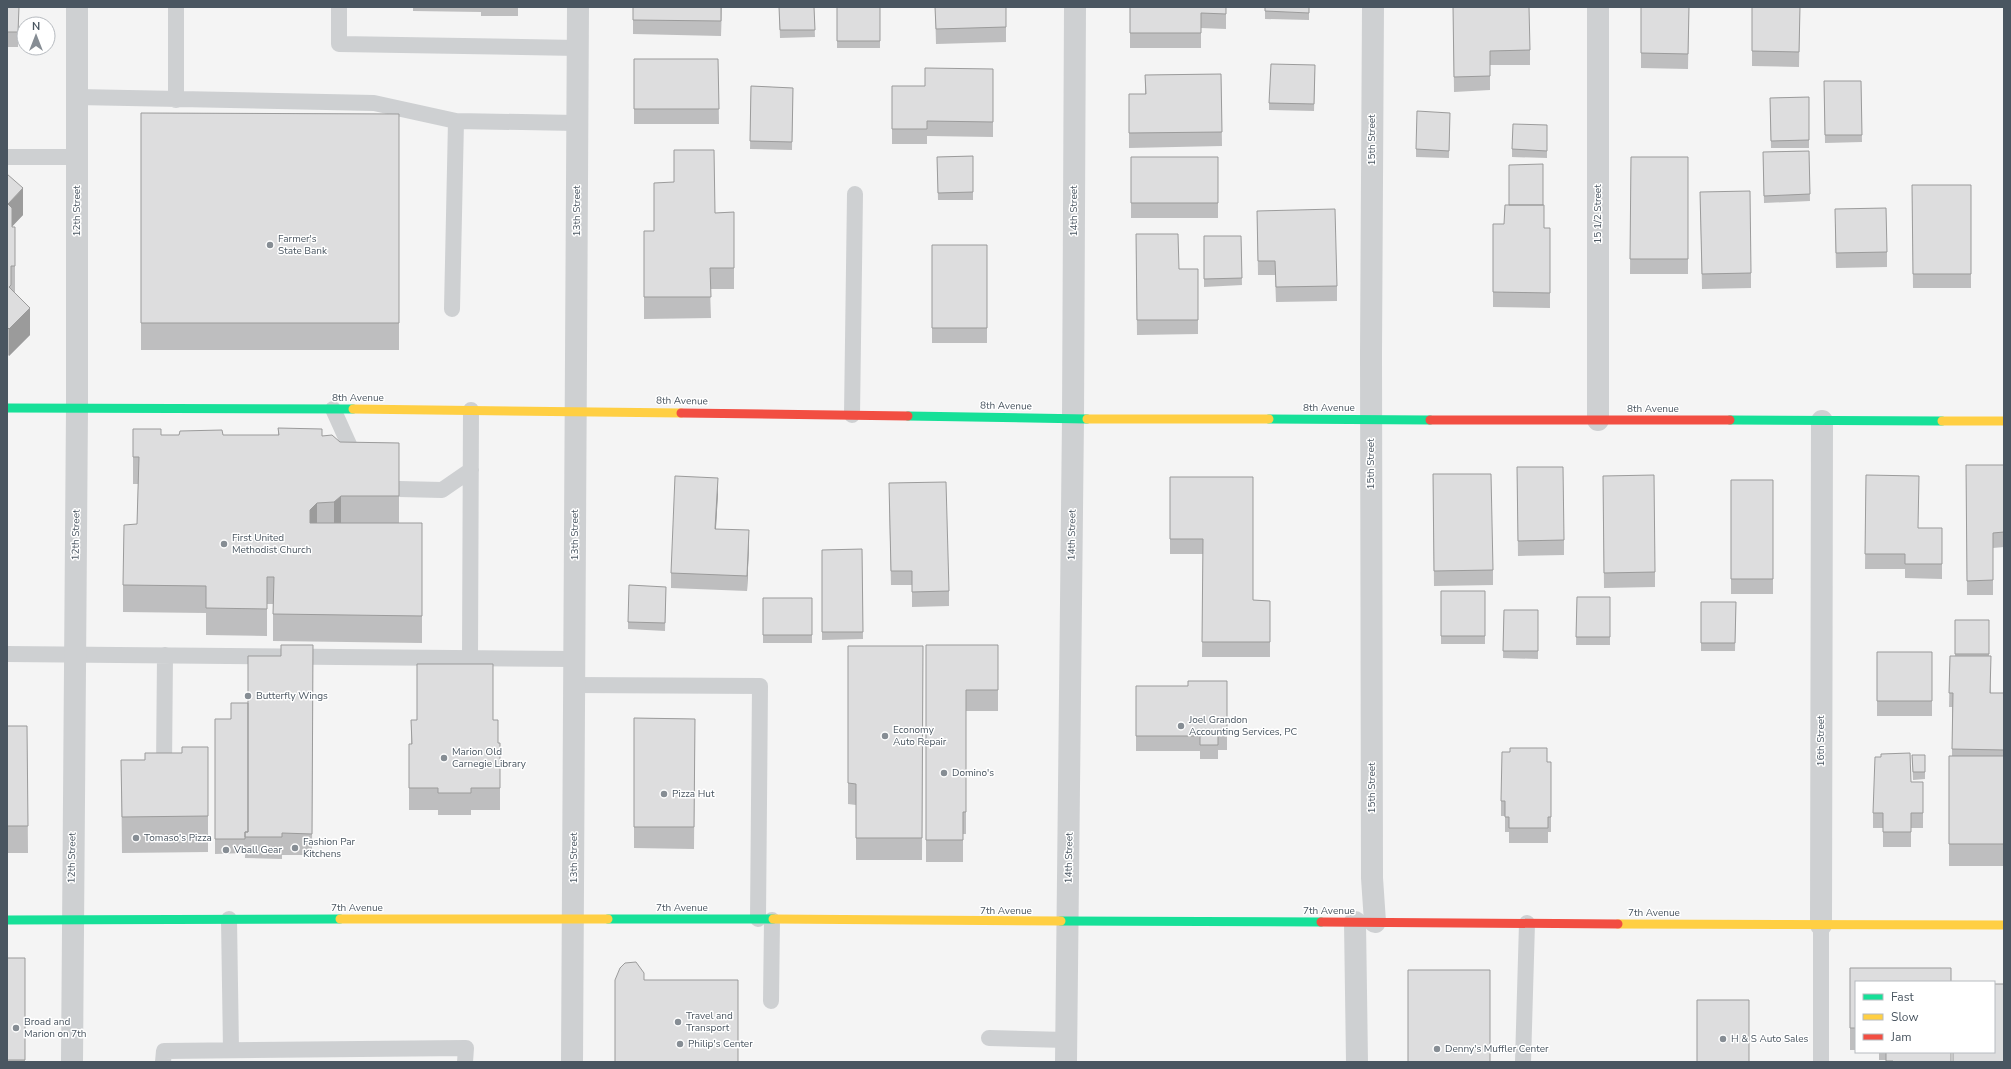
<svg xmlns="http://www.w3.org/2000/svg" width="2011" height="1069" viewBox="0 0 2011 1069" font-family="'Nunito Sans',sans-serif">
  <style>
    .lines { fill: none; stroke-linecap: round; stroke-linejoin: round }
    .lane { stroke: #ced0d2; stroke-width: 16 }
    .street { stroke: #ced0d2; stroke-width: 22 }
    .fast { stroke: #16e098; stroke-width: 9 }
    .slow { stroke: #ffcf43; stroke-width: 9 }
    .jam { stroke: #f24e42; stroke-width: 9 }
    .wall { fill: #bebebf }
    .shaded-wall { fill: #9b9b9b }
    .building { fill: #ddddde; stroke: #9b9b9b }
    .poi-dot { fill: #868d94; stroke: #fff; stroke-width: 1.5 }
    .labels { text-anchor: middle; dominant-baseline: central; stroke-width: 3; stroke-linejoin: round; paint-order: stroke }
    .street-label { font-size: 10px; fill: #4a5661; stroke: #fff }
    .poi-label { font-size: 10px; fill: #4a5661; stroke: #fff; text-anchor: start }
  </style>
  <rect width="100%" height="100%" fill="#f4f4f4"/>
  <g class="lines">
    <path class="lane" d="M176,7V100
      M339,7V44L578,48
      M77,97L374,103L456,121L577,123
      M7,157H77
      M452,309L456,121
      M333,409L351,449L359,459
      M852,415L855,194
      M399,489L442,490L471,470
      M7,654L575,659
      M470,658L471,410
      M575,685L760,686L758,919
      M164,768L165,655
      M229,919L231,1050
      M1821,925V1062
      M771,1001L772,920
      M989,1038L1067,1040
      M163,1062L164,1051L466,1048L465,1062
      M1523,1062L1527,923"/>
    <path class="street" d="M1373,7L1371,354L1372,878L1375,922
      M1598,420V7
      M1355,922L1357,1062
      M1821,925L1822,421
      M72,1062L77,408V7
      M572,1062L578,7
      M1066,1062L1073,419L1075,7"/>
    <path class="fast" d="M7,408L353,409
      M908,416L1087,419
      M1269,419L1430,420
      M1730,420L1942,421
      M608,919H773
      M7,920L340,919
      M1061,921L1321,922"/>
    <path class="slow" d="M353,409L681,413
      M1087,419H1269
      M1942,421H2004
      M340,919H608
      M773,919L1061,921
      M1618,924L2004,925"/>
    <path class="jam" d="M681,413L908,416
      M1430,420H1730
      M1321,922L1618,924"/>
  </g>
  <path class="wall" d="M7,7H19L18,47H7Z
    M413,7H518V16H481V12L413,11Z
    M633,7H722L721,36L633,34Z
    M779,7H814L815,37L780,38Z
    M837,7H880V48H837Z
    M935,7H1006V42L936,44Z
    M1130,7H1226V29L1201,28V48H1130Z
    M1265,7H1309V20L1265,19Z
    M1453,7L1530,50V65H1490V90L1454,92Z
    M1641,7H1689L1688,69L1641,68Z
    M1752,7H1800L1799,67L1752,66Z
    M634,59H718L719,124H634Z
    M993,69V137L927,136V144H892V86H925Z
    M1315,72L1314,111L1269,110V103Z
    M1221,74L1222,146L1129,148V94H1145V75Z
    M1824,81H1861L1862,142L1825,143Z
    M751,86L793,88L792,150L750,149Z
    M1809,97V148H1771L1770,98Z
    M141,113L399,114V350H141Z
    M1450,113L1449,158L1416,157V149Z
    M1547,125V158L1512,157V149Z
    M1809,151L1810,201L1764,203L1763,152Z
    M973,156V200H938L937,157Z
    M1131,157H1218V218H1131Z
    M1631,157H1688V274H1630Z
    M7,174L23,215L12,226V227H15V293L30,335L9,356L7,354Z
    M1912,185H1971V288H1913Z
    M1700,192L1751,273V288L1702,289Z
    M1543,205L1544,228H1550V308L1493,307V224H1504Z
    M1257,211L1337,286V301L1276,302L1275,275H1258Z
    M734,212V289H710L711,318L644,319V231H654L715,213Z
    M1835,224L1887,252V267L1836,268Z
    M1136,234L1179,269H1198V334L1137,335Z
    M1204,236H1241L1242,285L1204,287Z
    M932,245H987V343H932Z
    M278,428L322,436L340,442L399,443V523H422V643L273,641V604H267V636L206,635V613L123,612V585L137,524L138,484H133V429L161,435H278Z
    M1966,465H2004V547L1993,548V595H1967Z
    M1517,467L1564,540V555L1518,556Z
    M1433,474L1493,570V585L1434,586Z
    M1866,475L1918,528H1942V579L1905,578V569H1865Z
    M1603,476L1655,572V587L1604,588Z
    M1170,477L1253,600L1270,601V657H1202L1203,554H1170Z
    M1731,480H1773V594H1731Z
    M718,493L716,529L749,545L747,591L671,588V573Z
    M889,498L949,591V606L912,607V585H891Z
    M862,549L863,639L822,640V550Z
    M666,587L665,631L628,629V622Z
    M1441,591H1485V644H1441Z
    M1577,597H1610V645H1576Z
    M763,598H812V643H763Z
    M1701,602H1736L1735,651H1701Z
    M1504,610H1538V659L1503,658Z
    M1955,620H1989V656L1991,693H2004V866H1949V756H1952V707H1949L1950,656H1955Z
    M313,645L312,855H282V859L245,858V853L215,854V719H231L248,703L281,656Z
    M926,645H998V711H966V834H963V862H926Z
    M848,646H923L922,860H856V805L848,804Z
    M1877,652H1932V716H1877Z
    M1227,681V750H1218V759H1200V751H1136V686H1188Z
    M634,718L695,719L694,849L634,848Z
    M411,720L498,743H500V810H471V815H438V810H409V744H411Z
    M7,726H27L28,853H7Z
    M208,747V852L122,853L121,760H145L182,753Z
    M1912,755H1925V779L1913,780Z
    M1547,762H1551V832H1548V843H1509V832H1505V816H1501V801Z
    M1911,782H1923V828H1911V847H1883V828H1873V813Z
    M7,958H25V1062H7Z
    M1850,968L1856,982V1050H1850Z
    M1879,1052H1951V1062H1886V1060H1879Z"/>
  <path class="shaded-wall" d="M23,188V215L8,231V204Z
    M30,308V335L9,356V329Z
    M718,478V493L715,543V529Z
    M341,496V523L334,529V502Z
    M317,503V531L310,537V510Z
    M749,530V545L747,591V576Z"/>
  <path class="building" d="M7,7H19L18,32H7Z
    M633,7H721V21L633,20Z
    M779,7H814L815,30H780Z
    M837,7H880V41H837Z
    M935,7H1006V27L936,29Z
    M1130,7H1226V14L1201,13V33H1130Z
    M1265,7H1309V13L1265,11Z
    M1453,7H1529L1530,50L1490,51V76L1454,77Z
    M1641,7H1689L1688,54L1641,53Z
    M1752,7H1800L1799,52L1752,51Z
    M634,59H718L719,109H634Z
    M1271,64L1315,65L1314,104L1269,103Z
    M925,68L993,69V122L927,121V129H892V86H925Z
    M1221,74L1222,132L1129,133V94H1146L1145,75Z
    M1824,81H1861L1862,135H1825Z
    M751,86L793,88L792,142L750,141Z
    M1809,97V140L1771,141L1770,98Z
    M1417,111L1450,113L1449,151L1416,149Z
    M141,113L399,114V323H141Z
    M1513,124L1547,125V151L1512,149Z
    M674,150H714L715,213L734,212V268H710L711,297H644V231H654V183L674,182Z
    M1809,151L1810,194L1764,196L1763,152Z
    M973,156V192L938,193L937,157Z
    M1131,157H1218V203H1131Z
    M1631,157H1688V259H1630Z
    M1543,164V205H1509V165Z
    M7,174L23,188L8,204L12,208V227H15V266H11V285L9,287L30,308L9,329L7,327Z
    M1912,185H1971V274H1913Z
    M1750,191L1751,273L1702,274L1700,192Z
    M1505,205H1544V228H1550V293L1493,292V224H1504Z
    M1886,208L1887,252L1836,253L1835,209Z
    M1335,209L1337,286L1276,287L1275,261H1258L1257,211Z
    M1136,234H1178L1179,269H1198V320H1137Z
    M1204,236H1241L1242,278L1204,279Z
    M932,245H987V328H932Z
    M278,428L322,429V436L332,435L340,442L399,443V496H341L334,502L317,503L310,510V523H422V616L273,614L274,577H267V609L206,608V586L123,585L124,525L137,524L139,457H133V429H161V435H179L180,431L222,430L223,435H279Z
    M1966,465H2004V532L1993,533V580L1967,581Z
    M1517,467H1563L1564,540L1518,541Z
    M1433,474H1491L1493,570L1434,571Z
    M1654,475L1655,572L1604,573L1603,476Z
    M1866,475L1919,476L1918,528H1942V564H1905V554H1865Z
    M675,476L718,478L715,529L749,530L747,576L671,573Z
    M1170,477H1253V600L1270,601V642H1202L1203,539H1170Z
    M1731,480H1773V579H1731Z
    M946,482L949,591L912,592V571H891L889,483Z
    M862,549L863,632H822V550Z
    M629,585L666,587L665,623L628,622Z
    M1441,591H1485V636H1441Z
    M1577,597H1610V637H1576Z
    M763,598H812V635H763Z
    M1701,602H1736L1735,643H1701Z
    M1504,610H1538V651H1503Z
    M1955,620H1989V654H1955Z
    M281,645H313L312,834L282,833V837H245V832H248V656H281Z
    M926,645H998V690H966V812H963V840H926Z
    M848,646H923L922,838H856V784L848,783Z
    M1877,652H1932V701H1877Z
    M1950,656H1991L1990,693H2004V750L1952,749L1953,693H1949Z
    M417,664H493V720H498V743H500V788H471V793H438V788H409V744H412L411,720H417Z
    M1188,681H1227V735H1218V745H1200V736H1136V686H1188Z
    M231,703H248V832H245V839H215V719H231Z
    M634,718L695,719L694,827H634Z
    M7,726H27L28,826H7Z
    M182,747H208V816L122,817L121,760H145V753H182Z
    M1510,748H1547V762H1551V817H1548V828H1509V817H1505V801H1501L1502,752H1510Z
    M1910,753L1911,782H1923V813H1911V832H1883V813H1873L1875,757H1881V754Z
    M1912,755H1925V772H1913Z
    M1949,756H2004V844H1949Z
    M7,958H25V1060H7Z
    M636,962L644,973V980H738V1062H615V980L620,968L625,963Z
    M1850,968H1951V982H1856V1028H1850Z
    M1408,970H1490V1062H1408Z
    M1994,984H2004V1062H1953V1052H1994Z
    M1697,1000H1749V1062H1697Z
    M1886,1052H1951V1062H1893V1061H1886Z"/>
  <g class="poi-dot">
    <circle cx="270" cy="245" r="4"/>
    <circle cx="224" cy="544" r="4"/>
    <circle cx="248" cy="696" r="4"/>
    <circle cx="1181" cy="726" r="4"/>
    <circle cx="885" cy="736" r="4"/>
    <circle cx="444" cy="758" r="4"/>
    <circle cx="944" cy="773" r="4"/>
    <circle cx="664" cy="794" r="4"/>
    <circle cx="136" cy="838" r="4"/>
    <circle cx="295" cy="848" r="4"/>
    <circle cx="226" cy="850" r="4"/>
    <circle cx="678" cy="1022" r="4"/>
    <circle cx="16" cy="1028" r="4"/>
    <circle cx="1723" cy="1039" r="4"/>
    <circle cx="680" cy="1044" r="4"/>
    <circle cx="1437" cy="1049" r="4"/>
  </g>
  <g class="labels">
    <g class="street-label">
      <text transform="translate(1372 140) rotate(-90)">15th Street</text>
      <text transform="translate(77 211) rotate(-90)">12th Street</text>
      <text transform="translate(577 211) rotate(-90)">13th Street</text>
      <text transform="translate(1074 211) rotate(-90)">14th Street</text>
      <text transform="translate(1598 214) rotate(-90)">15 1/2 Street</text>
      <text x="358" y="398">8th Avenue</text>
      <text transform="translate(682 401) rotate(1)">8th Avenue</text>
      <text transform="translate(1006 406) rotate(1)">8th Avenue</text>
      <text x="1329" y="408">8th Avenue</text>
      <text x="1653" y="409">8th Avenue</text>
      <text transform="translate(1371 464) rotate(-90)">15th Street</text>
      <text transform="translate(76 535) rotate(-89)">12th Street</text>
      <text transform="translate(575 535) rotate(-90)">13th Street</text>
      <text transform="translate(1072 535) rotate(-89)">14th Street</text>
      <text transform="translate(1821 741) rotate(-90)">16th Street</text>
      <text transform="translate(1372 788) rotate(-90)">15th Street</text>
      <text transform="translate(72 858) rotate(-89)">12th Street</text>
      <text transform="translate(574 858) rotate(-90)">13th Street</text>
      <text transform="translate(1069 858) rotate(-89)">14th Street</text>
      <text x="357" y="908">7th Avenue</text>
      <text x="682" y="908">7th Avenue</text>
      <text x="1006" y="911">7th Avenue</text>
      <text x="1329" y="911">7th Avenue</text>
      <text x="1654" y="913">7th Avenue</text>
    </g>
    <g class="poi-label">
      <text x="278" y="239">Farmer's<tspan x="278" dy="12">State Bank</tspan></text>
      <text x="232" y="538">First United<tspan x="232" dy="12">Methodist Church</tspan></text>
      <text x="256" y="696">Butterfly Wings</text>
      <text x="1189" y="720">Joel Grandon<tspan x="1189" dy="12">Accounting Services, PC</tspan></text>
      <text x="893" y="730">Economy<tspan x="893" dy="12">Auto Repair</tspan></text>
      <text x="452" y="752">Marion Old<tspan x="452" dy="12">Carnegie Library</tspan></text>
      <text x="952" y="773">Domino's</text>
      <text x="672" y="794">Pizza Hut</text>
      <text x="144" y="838">Tomaso's Pizza</text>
      <text x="303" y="842">Fashion Par<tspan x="303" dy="12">Kitchens</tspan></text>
      <text x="234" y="850">Vball Gear</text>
      <text x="686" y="1016">Travel and<tspan x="686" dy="12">Transport</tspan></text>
      <text x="24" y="1022">Broad and<tspan x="24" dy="12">Marion on 7th</tspan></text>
      <text x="1731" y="1039">H &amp; S Auto Sales</text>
      <text x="688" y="1044">Philip's Center</text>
      <text x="1445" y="1049">Denny's Muffler Center</text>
    </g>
  </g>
  <rect width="2011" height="1069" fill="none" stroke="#4a5661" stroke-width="16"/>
  <rect x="1855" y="981" width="140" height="72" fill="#ffffff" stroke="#b7bbc0"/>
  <rect x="1863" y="994" width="20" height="6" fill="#16e098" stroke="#b7bbc0"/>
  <text x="1891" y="1001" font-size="12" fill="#4a5661">Fast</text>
  <rect x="1863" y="1014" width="20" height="6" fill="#ffcf43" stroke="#b7bbc0"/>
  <text x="1891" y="1021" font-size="12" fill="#4a5661">Slow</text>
  <rect x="1863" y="1034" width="20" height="6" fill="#f24e42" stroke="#b7bbc0"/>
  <text x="1891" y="1041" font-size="12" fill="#4a5661">Jam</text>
  <g transform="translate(36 36)"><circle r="19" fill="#ffffff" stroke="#b7bbc0"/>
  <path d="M0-3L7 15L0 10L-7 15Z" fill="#868d94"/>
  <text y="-6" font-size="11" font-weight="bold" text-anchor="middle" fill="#4a5661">N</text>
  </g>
</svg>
